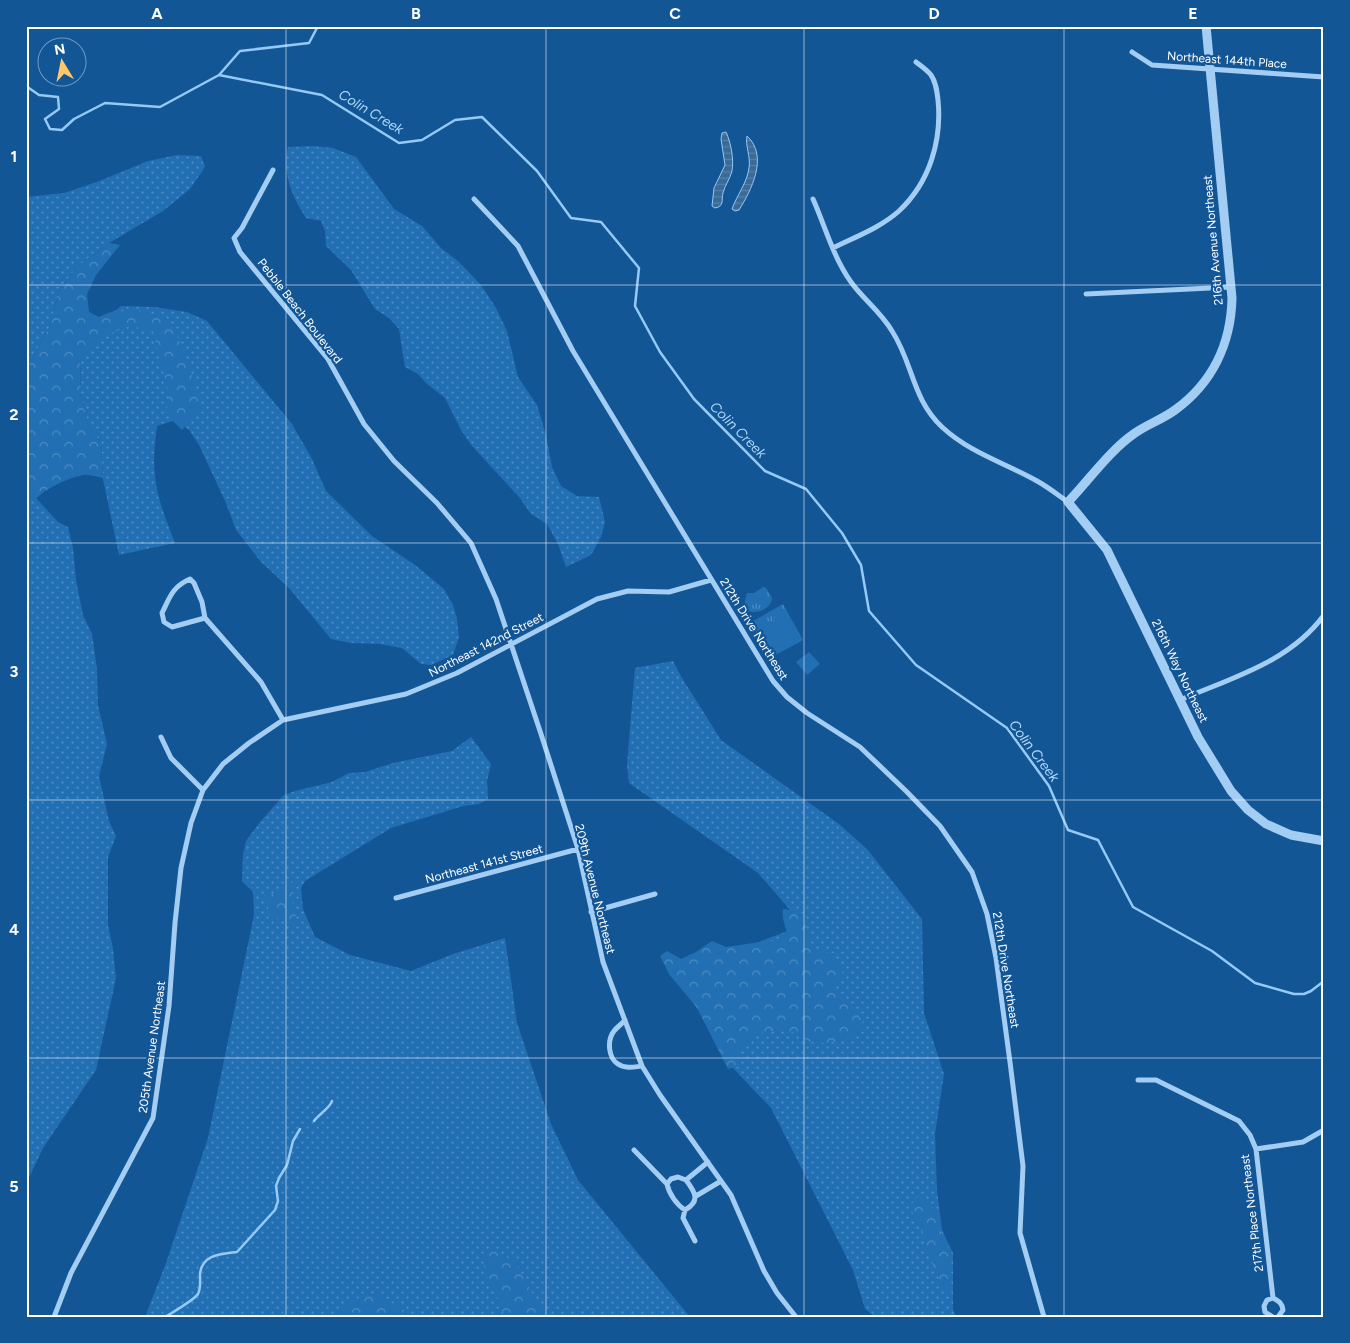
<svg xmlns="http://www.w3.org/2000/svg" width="1350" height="1343" viewBox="0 0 1350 1343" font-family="Figtree,sans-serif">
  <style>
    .grass { fill: url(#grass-dots) }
    .forest { fill: url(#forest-crowns) }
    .park { fill: url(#park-tufts) }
    .pitch { fill: #226fb3 }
    .water { fill: url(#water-rules); stroke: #95c9f6 }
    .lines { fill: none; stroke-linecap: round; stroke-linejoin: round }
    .stream { stroke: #95c9f6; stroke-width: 2.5 }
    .minor { stroke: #a3cdf3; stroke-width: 5 }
    .tertiary { stroke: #a3cdf3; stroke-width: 9 }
    .grid { fill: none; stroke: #fff; stroke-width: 1; stroke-opacity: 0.55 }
    .labels { text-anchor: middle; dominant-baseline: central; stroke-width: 4.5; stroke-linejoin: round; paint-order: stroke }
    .street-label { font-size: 12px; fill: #fff; stroke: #135696 }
    .water-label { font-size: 14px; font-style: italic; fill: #b0d7f9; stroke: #135696 }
    .neatline { fill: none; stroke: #fff; stroke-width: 2 }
    .grid-label { font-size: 16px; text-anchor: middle; font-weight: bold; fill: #fff }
  </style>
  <defs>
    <pattern id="grass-dots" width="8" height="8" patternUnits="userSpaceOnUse" patternTransform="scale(1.25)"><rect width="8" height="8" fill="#226fb3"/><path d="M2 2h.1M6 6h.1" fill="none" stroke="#4e8cc2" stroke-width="1.8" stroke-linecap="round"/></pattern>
    <pattern id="forest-crowns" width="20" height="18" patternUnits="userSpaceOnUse" patternTransform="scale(1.25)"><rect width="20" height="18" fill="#226fb3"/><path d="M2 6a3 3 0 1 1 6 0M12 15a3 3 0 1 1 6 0" fill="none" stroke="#4e8cc2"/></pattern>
    <pattern id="park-tufts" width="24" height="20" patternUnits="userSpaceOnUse" patternTransform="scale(1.25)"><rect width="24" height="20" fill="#226fb3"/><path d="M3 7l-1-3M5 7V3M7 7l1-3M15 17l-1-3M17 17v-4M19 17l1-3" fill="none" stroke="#4e8cc2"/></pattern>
    <pattern id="water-rules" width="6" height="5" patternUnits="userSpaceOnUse" patternTransform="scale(1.25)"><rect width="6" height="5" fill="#3a6a98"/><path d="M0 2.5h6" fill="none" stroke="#5880a7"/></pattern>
  </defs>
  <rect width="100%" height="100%" fill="#135696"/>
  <path class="grass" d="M313,146L333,148L356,157L394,209L422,226L441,248L459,262L481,285L496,308L507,331L518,377L537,405L546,435L552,467L561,486L577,496L599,497L605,522L601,537L591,555L566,567L558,544L547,524L531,514L519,497L472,446L461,430L445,398L427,384L418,374L405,367L399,329L389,318L375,309L351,270L326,246L325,231L321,221L306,218C292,197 282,173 288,147Z
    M177,155L201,156L205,167L190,189L163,211L109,243L77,267L59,290L50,326L26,370V197L64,193L97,182L148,161Z
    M121,306L154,307L187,312L207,321L292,424L311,457L326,491L372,536L415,565L444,589L453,605L457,619L459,637L453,655L431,665L421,664L402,648L380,644L351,643L331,639L289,588L261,562L236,530L226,503L199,445L189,430L176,420L157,426C155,442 153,460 155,476C157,499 167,522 175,543L119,555L103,479L101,443L88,425L81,393L80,360L94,329Z
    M26,487L58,522L68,527L73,548L76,580L83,615L92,634L97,669L98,705L107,744L99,776L109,821L116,836L108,857V925L113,949L116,978L96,1070L43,1148L26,1184Z
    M673,661L682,678L721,740L839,824L867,849L922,919L924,1013L944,1074L935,1134L937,1190L942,1230L953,1253V1309L956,1317H875L865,1309L853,1270L771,1108L731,1066L735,951L803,925L758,873L629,783L627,765L635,668Z
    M471,737L491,764L487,781L488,799L479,804L463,806L391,828L305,881L301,888L303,909L315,937L350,955L411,971L453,954L505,938L517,1023L551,1124L578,1180L690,1317H145L166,1263L208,1138L254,915L253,892L242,881L243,855L246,841L260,822L284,795L295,791L332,782L349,773L365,772L393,763L452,751Z"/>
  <path class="forest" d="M109,243L120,245L96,275L87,294L89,312L99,317C128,303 139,310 169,319C184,347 193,376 201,406L182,430L167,415L168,390L153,331L130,326L103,336L80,360L81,393L88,425L101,443L103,478C97,477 89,474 83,475C71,477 44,489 36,499L26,487V370L50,326L59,290L77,267Z
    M297,879C288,893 294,911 299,926L272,916L263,896L281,892Z
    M783,909C807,910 806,926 811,946L823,952L833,953L843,974L833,983L840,994L861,1018L865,1030C849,1040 830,1045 812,1042C806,1041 801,1035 795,1033C776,1028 749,1031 740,1051C738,1055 738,1062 737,1067L728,1069L697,1008L669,974L660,956L667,951L681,959L696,952L712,941L726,947L775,940L787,935C786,926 781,918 783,909Z
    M918,1196L940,1218L939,1228L951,1253V1292L946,1296L926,1248L919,1223L909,1207Z
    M491,1246L516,1264L536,1300L550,1317H504L500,1302L488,1283L483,1259Z
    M374,1293L417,1317H330L355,1300Z"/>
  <path class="park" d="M763,587L766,588L772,598C771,612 747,617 745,606C744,603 746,596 747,593H754Z
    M783,604L803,640L770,658L750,623Z"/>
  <path class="pitch" d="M783,613L797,636L786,642L773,619Z
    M769,621L782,644L771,650L758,627Z
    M809,652L820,664L807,675L796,662Z"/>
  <path class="water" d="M726,132C731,143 734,159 732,171C730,179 725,185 723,193C721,200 725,206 715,208L712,206L714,188L725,165L721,139L722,133Z
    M747,136C769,156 751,191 739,210L735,211L732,209C737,195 747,183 749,168C751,157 745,146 747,136Z"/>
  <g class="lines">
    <path class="stream" d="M219,75L322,95L399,143L422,140L455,120L482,117L537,171L571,218L601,222L639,268L635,306L660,352L694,399L765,471L806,489L842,533L861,565L869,611L916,665L1007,728L1049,786L1068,830L1098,840L1133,907L1212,951L1255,983L1294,994H1304L1311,991L1324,981
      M26,86L39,95L58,97L59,109L45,119L50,129L62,130L74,119L105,103L160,107L219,75L240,51L309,43L318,26
      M26,1076L28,1092L26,1104
      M314,1121C319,1114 330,1108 332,1101
      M165,1317C172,1313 195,1299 198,1294C201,1288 200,1281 200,1274C202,1254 222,1254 237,1252L275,1210L278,1201L276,1186L279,1178L287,1165L293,1141L300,1129"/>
    <path class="minor" d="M1132,52L1152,65L1324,77
      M273,170L242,228L234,238L240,252L328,359L364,424L394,461L437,503L471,543L496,599L541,734L578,849L603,962L642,1066L660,1095L731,1195L764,1271L777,1293L796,1317
      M474,199L518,246L573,351L773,681L787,697L807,713L860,747L906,791L940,826L972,872L987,914L996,958L1010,1062L1023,1166L1020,1233L1044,1317
      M813,199C825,226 833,257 851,282C863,299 881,312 892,331C913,363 912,399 942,427C970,453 1005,463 1037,481C1048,487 1058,495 1068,502
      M833,248C855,237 880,228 899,211C930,182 942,140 938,100C937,91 936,82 931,75C927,70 921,66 916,62
      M1086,294L1231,287
      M205,618L172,627L164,622L162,613C170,597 172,587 190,579L194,583L202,602L205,618L261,682L283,720
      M1180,700C1231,678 1290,662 1324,615
      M161,737L171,758L203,790
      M396,898L578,849
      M591,912L655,894
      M625,1020C622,1024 617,1027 614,1031C607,1040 608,1058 618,1064C625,1069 634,1067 642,1066
      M1138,1080H1156L1239,1121L1250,1135L1256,1149L1273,1298
      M1256,1149L1303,1142L1324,1130
      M634,1150L667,1184
      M678,1177L686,1180C695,1192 701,1201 685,1210C677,1205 669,1194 667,1184L671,1179Z
      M686,1180L708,1162
      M696,1196L721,1181
      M685,1210L683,1218L695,1241
      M1273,1298L1267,1300L1264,1306L1265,1312L1273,1317
      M1273,1298C1279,1301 1282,1303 1283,1310L1278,1317
      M54,1317L71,1273L153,1118L169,1006L175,923L181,868L191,823L203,790L223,764L249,743L283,720L406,694L457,673L597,599L628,591L669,592L711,580"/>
    <path class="tertiary" d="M1206,26L1232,298C1231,344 1212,383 1175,410C1163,419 1148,424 1135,433C1110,450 1089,480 1068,502L1107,550L1198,737L1231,791L1248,810L1266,824L1291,835L1324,841"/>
  </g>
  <path class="grid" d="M286,26V1317M546,26V1317M804,26V1317M1064,26V1317M26,285H1324M26,543H1324M26,800H1324M26,1058H1324"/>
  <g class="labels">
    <g class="street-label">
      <text transform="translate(1227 60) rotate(4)">Northeast 144th Place</text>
      <text transform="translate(1213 240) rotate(-95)">216th Avenue Northeast</text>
      <text transform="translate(300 311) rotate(52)">Pebble Beach Boulevard</text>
      <text transform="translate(754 629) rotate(58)">212th Drive Northeast</text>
      <text transform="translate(486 645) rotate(-27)">Northeast 142nd Street</text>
      <text transform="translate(1180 671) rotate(64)">216th Way Northeast</text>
      <text transform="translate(484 864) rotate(-15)">Northeast 141st Street</text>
      <text transform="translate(595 889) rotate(76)">209th Avenue Northeast</text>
      <text transform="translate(1006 970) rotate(81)">212th Drive Northeast</text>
      <text transform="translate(152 1047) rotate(-82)">205th Avenue Northeast</text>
      <text transform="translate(1252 1213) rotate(-97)">217th Place Northeast</text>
    </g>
    <g class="water-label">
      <text transform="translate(371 112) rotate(31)">Colin Creek</text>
      <text transform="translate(738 430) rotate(45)">Colin Creek</text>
      <text transform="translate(1034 751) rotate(53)">Colin Creek</text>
    </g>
  </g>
  <rect width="1350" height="1343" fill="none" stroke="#135696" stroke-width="55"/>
  <g transform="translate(62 62) rotate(350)"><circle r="24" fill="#135696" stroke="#719ac0"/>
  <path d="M0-4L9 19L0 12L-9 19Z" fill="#ffc765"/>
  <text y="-8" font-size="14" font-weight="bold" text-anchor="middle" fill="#ffffff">N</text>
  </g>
  <rect x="28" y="28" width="1294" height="1288" class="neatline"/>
  <g class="grid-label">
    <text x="157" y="19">A</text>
    <text x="416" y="19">B</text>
    <text x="675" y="19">C</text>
    <text x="934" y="19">D</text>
    <text x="1193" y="19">E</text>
    <text x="14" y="162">1</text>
    <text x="14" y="420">2</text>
    <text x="14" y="677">3</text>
    <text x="14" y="935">4</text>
    <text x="14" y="1192">5</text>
  </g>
</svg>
